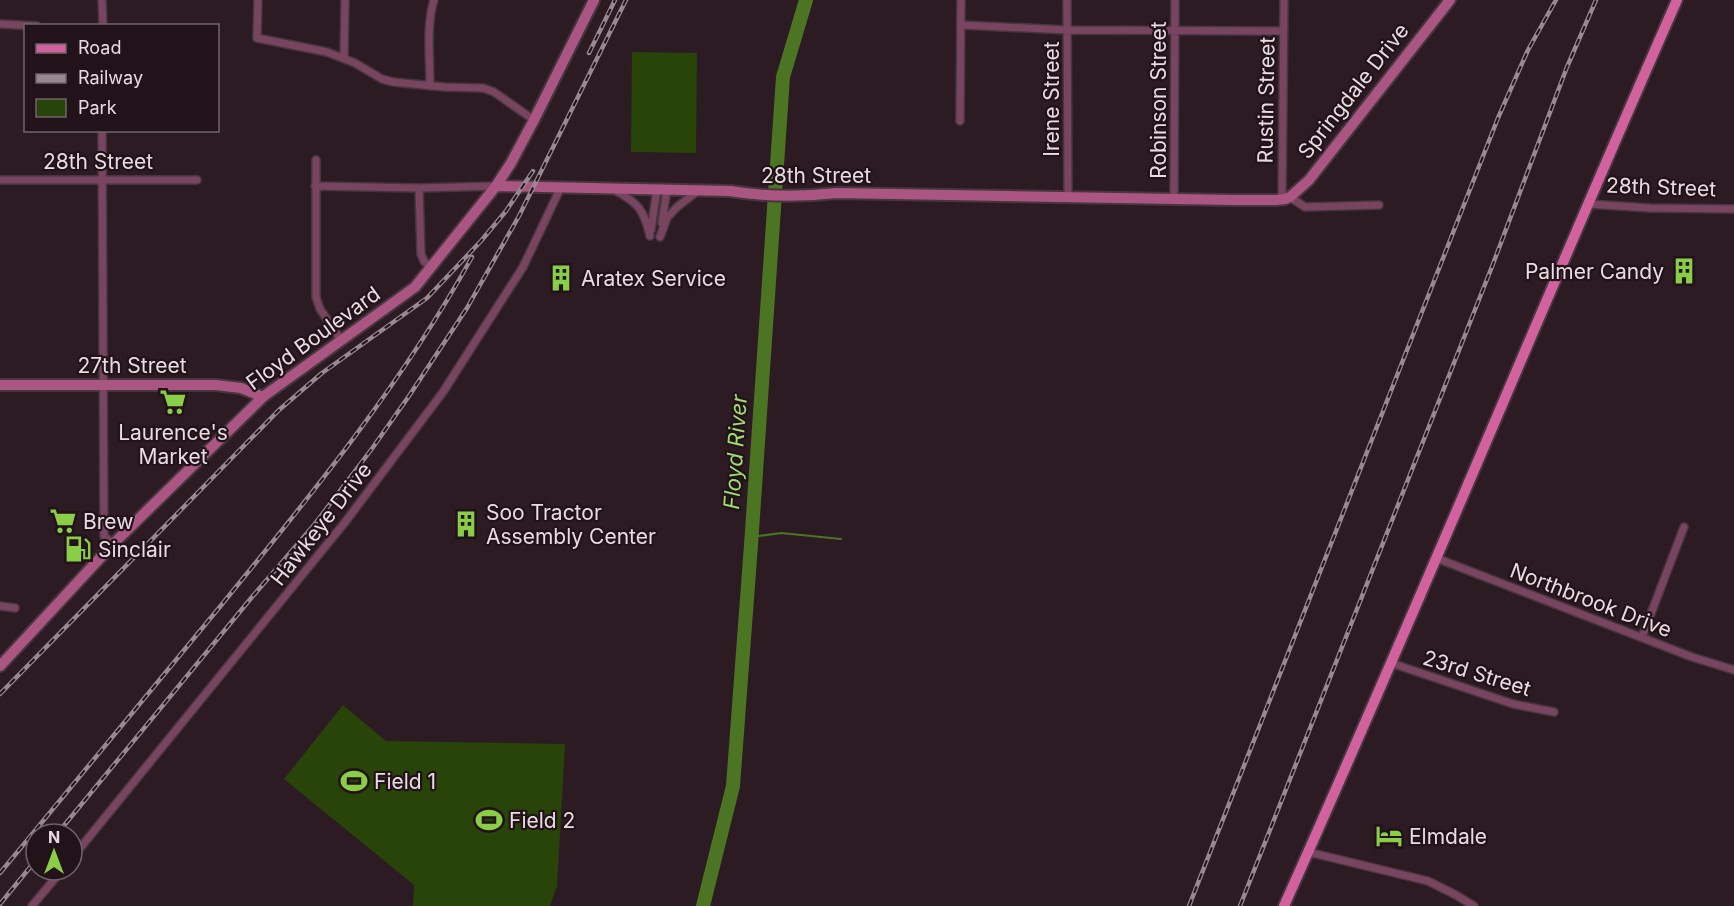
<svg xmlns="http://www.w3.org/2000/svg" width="1734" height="906" viewBox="0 0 1734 906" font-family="Inter,sans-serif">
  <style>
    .green { fill: #284409 }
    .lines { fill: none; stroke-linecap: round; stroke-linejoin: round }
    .stream { stroke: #4c7523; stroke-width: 2 }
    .river { stroke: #4c7523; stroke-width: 14 }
    .street-casing { stroke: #46363e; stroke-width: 10 }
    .secondary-casing { stroke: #46363e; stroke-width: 14 }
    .primary-casing { stroke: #46363e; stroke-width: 14 }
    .street { stroke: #79445f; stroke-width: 7 }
    .secondary { stroke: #ab5682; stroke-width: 10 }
    .primary { stroke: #d1629d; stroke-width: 10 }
    .rail-casing { stroke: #97898f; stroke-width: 4.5 }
    .rail { stroke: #22121a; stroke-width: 2; stroke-dasharray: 7; stroke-linecap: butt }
    .labels { text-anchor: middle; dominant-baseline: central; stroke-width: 4.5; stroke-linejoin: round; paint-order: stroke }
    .street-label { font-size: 21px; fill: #e8dce1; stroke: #22121a }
    .poi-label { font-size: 21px; fill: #e8dce1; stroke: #22121a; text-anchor: start }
    .water-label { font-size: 22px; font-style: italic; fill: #a2dd72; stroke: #22121a }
  </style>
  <rect width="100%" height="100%" fill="#2c1b23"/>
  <path class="green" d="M632,52L697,53L696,153L631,152Z
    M343,705L386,741L565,744L557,886L550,906H413L414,885L284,779Z"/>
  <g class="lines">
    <path class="stream" d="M752,537L781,533L841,539"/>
    <path class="river" d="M703,906L733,786L751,545L783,77L806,0"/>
    <g class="street-casing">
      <path id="street" d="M102,0L103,26
        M258,0L257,38L327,52L355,63L382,79L393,82L444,87L483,88L494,92L534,120
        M1067,0L1068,197
        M0,24L37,26
        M961,25L1067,30L1283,31
        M344,57L345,0
        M430,86C430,59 426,25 434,0
        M960,121L961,0
        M102,130L104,536L113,544
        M316,160V297L320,309L341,340
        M0,180H197
        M315,186L419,188L496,186
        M419,188L421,254L424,261L431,268
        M616,191C639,203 644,211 650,236
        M1290,197L1305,207L1379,205
        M1174,199L1175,0
        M1282,199L1284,0
        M1588,204L1650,208L1734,209
        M662,223L667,189
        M651,230L657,189
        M660,237L667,218L677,207L699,190
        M1436,558L1692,657L1734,670
        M0,606L15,608
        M1642,637L1684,527
        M1391,663L1513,704L1554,712
        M1308,852L1428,881L1456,895L1474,906
        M72,858L346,521L443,392L523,267L561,187
        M32,906L62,870"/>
    </g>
    <g class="secondary-casing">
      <path id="secondary" d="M496,186L730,191C766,197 800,197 837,193L1234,200H1276L1285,199L1290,197L1309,180L1450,0
        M0,385H216L241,388L263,397
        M0,666L113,544L264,396L415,287L496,186L511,163L534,120L594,0"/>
    </g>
    <g class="primary-casing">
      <path id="primary" d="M1284,906C1419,606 1544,301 1677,0"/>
    </g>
    <use href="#street" class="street"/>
    <use href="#secondary" class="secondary"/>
    <use href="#primary" class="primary"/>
    <g class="rail-casing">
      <path id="rail" d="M589,53L615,0
        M0,694L279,410L322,373L427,298L481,241L506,211L533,171
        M57,834L252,597L314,525L371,450L409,396L467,308L519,216L626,0
        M0,873C74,783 149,693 223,603C313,493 403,382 472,257
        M0,904L36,860
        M1189,906L1498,118L1528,50L1556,0
        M1240,906L1493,264L1567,67L1596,0"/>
    </g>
    <use href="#rail" class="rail"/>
  </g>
  <defs>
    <g id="building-bare" transform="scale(2.07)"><path d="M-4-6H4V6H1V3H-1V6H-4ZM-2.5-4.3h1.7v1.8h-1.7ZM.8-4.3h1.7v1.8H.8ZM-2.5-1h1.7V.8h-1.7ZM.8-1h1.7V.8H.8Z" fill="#8ace48" stroke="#22121a" stroke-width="2.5" paint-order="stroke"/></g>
    <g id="supermarket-bare" transform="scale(2.07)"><path d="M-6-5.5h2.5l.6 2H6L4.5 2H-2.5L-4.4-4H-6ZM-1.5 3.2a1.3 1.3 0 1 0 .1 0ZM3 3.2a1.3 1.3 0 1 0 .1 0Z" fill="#8ace48" stroke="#22121a" stroke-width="2.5" paint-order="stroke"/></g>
    <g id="fuel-bare" transform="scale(2.07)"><path d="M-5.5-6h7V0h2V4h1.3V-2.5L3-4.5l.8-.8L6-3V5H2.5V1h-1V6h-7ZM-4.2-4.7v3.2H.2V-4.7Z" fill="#8ace48" stroke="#22121a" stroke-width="2.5" paint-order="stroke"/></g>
    <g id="stadium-bare" transform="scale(2.07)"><path d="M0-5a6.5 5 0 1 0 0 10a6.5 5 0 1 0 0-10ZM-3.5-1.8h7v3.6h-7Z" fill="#8ace48" stroke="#22121a" stroke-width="2.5" paint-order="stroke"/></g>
    <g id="hotel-bare" transform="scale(2.07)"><path d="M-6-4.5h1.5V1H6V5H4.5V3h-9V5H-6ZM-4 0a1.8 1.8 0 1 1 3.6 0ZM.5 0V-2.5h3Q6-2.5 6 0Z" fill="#8ace48" stroke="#22121a" stroke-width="2.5" paint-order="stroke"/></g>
  </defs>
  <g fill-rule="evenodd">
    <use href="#building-bare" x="1684" y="271"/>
    <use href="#building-bare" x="561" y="278"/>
    <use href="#supermarket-bare" x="173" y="402"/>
    <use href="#supermarket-bare" x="63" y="521"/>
    <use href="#building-bare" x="466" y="524"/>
    <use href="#fuel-bare" x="78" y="549"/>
    <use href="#stadium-bare" x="354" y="781"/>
    <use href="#stadium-bare" x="489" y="820"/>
    <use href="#hotel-bare" x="1389" y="836"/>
  </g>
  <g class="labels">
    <g class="street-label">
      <text transform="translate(1353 91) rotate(-52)">Springdale Drive</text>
      <text transform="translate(1051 99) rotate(-90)">Irene Street</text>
      <text transform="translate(1158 100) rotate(-90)">Robinson Street</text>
      <text transform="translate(1266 100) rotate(-89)">Rustin Street</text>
      <text x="98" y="161">28th Street</text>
      <text x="816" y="175">28th Street</text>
      <text transform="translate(1661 187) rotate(2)">28th Street</text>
      <text transform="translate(313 338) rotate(-36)">Floyd Boulevard</text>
      <text x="132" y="365">27th Street</text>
      <text transform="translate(321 524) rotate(-52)">Hawkeye Drive</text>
      <text transform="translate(1591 600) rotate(21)">Northbrook Drive</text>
      <text transform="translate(1477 673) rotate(17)">23rd Street</text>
    </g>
    <g class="poi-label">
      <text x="1664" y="271" text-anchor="end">Palmer Candy</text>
      <text x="581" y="278">Aratex Service</text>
      <text x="173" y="432" text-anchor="middle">Laurence's<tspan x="173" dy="24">Market</tspan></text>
      <text x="486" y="512">Soo Tractor<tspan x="486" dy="24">Assembly Center</tspan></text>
      <text x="83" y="521">Brew</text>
      <text x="98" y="549">Sinclair</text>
      <text x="374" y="781">Field 1</text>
      <text x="509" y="820">Field 2</text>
      <text x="1409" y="836">Elmdale</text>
    </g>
    <g class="water-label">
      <text transform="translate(735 452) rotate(-86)">Floyd River</text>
    </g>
  </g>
  <rect x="24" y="24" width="195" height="108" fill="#22121a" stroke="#71636a" stroke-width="1.5"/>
  <rect x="36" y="44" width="30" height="9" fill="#d1629d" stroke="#71636a" stroke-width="1.5"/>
  <text x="78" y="54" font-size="18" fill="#e8dce1">Road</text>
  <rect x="36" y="74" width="30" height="9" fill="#97898f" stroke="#71636a" stroke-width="1.5"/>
  <text x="78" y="84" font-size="18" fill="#e8dce1">Railway</text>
  <rect x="36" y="99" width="30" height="18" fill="#284409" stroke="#71636a" stroke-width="1.5"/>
  <text x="78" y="114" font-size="18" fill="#e8dce1">Park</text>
  <g transform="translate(54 852)"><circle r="28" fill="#22121a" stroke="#71636a" stroke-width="1.5"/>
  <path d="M0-4.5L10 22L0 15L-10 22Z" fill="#8ace48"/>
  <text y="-9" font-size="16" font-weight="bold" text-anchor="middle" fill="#e8dce1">N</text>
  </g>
</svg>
